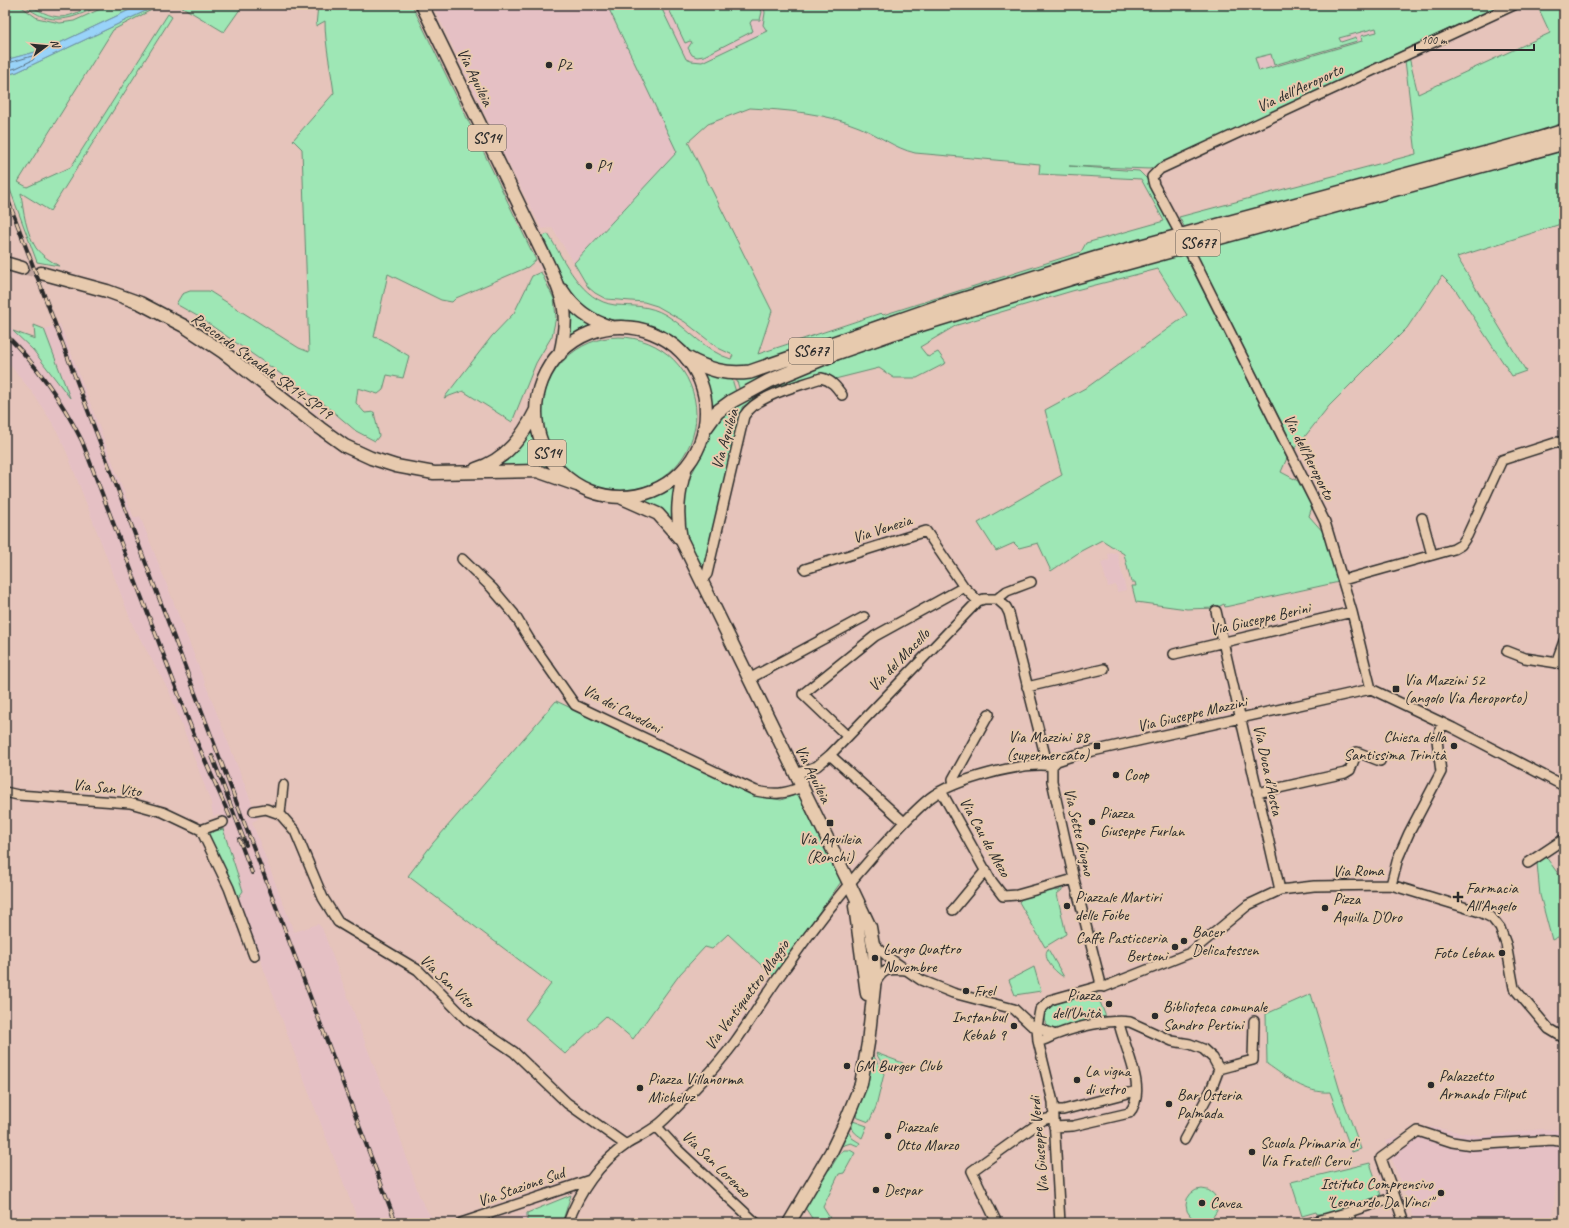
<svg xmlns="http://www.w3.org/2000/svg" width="1569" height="1228" viewBox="0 0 1569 1228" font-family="Caveat,sans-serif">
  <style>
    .built { fill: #e5c0c4 }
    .green { fill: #9ee7b5; stroke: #648970; fill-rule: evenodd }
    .water { fill: #99d3f9; stroke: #6d90a7 }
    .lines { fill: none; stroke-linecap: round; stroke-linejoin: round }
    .shore { stroke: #576e7d; stroke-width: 1 }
    .major-tunnel { stroke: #c1a59e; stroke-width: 12; stroke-dasharray: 12 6; stroke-linecap: butt }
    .minor-casing { stroke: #2b2b2b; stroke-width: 12 }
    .major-casing { stroke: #2b2b2b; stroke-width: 15 }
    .highway-casing { stroke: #2b2b2b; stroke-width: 16 }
    .minor { stroke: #e7caae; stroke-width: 9 }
    .major { stroke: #e7caae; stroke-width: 12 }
    .highway { stroke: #e7caae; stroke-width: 13 }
    .rail-casing { stroke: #2b2b2b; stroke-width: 4 }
    .rail { stroke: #e7caae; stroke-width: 2.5; stroke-dasharray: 8; stroke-linecap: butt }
    .poi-dot { fill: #2b2b2b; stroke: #e7caae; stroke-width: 1.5 }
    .labels { text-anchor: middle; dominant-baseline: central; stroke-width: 4; stroke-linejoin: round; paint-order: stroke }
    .shield { fill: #e7caae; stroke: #635b52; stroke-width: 1 }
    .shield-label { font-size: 15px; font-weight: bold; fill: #2b2b2b }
    .poi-label { font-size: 16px; fill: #2b2b2b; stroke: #e7caae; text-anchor: start }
    .street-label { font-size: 16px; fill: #2b2b2b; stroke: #e7caae }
  </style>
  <rect width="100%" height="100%" fill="#e6c4bb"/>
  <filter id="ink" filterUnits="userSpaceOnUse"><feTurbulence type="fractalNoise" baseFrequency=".025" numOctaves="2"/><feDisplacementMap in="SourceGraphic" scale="8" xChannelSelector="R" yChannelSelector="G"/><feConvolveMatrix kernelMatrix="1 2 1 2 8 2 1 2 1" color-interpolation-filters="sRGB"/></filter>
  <g filter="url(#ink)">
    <path class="built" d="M433,5H1500L1150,169L1140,168L1139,171L915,153L901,150L859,127L802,111L750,108L708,124L677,152L574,263L552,228L542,229L505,157Z
      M5,323L33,350L69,396L44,329L60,324L134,518L140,516L258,819L252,822L294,932L318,924L322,928L394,1119L420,1198L431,1217L423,1221L424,1223H359L304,1080L238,898L243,891L223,829L225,827L220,815L213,816L211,803L169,691L133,626L67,453L55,427L32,392L5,359Z
      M1117,552L1126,590L1117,592L1116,585L1108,587L1101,562L1109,560L1108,554Z
      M1431,1127L1482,1136L1542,1129L1564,1130L1551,1223H1416L1385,1141Z
      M527,1213V1223H501L515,1218Z"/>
    <path class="green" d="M5,5H19L37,18L60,23L74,21L109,5H140L47,49L6,60H5Z
      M24,5C33,5 44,16 59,17C75,17 86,5 101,5C72,19 51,28 24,5Z
      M158,5H161L113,30L18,182L27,187L71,167L168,14L172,17L50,211L21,193C23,211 26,232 36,248C42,256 51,261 59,266L37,262L5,176V75L17,72Z
      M179,5H243L224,32Z
      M318,5H412L536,260L528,267L456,298L452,302L441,300L388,274L374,337L381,339L409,356L403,378L387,375L383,390L378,394L358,388L356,403L365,413L374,412L379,436L375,441L356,431L324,404L199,317L176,304L182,294L190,291H209L299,348L309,352L302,149L293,140L334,93C331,69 325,45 325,21L316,26Z
      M607,5H660L686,59L691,61L702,62L767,31L763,25L765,13L764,5H1500L1150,169L1069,166L1139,171L1148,180L1173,231L885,317L761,364C737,369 715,368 694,355C677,344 665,330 646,324C626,317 604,324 586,312C563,296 554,261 543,236L548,234C565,261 581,301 615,305C633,306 649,305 666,315C688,328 706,352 731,359L733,355L718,348L685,322L657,306L644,302L606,299L595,293L588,287L574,263L677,152ZM1376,28L1377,32L1361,36L1362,41L1259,71L1255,58L1271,54L1274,65L1357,41L1356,37L1341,42L1339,38ZM750,108C787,110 825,113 859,127C879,135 894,148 915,153L1040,164L1039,174L1141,179L1164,221L1086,243L1081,252L883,315L881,313L758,354L772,311L688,142L708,124Z
      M667,5H760L762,12L760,20H752L750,23L753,31L704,56L697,57L692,55L688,48L692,42L690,41L685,43Z
      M1537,5H1564V125L1185,228L1179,217L1416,154L1405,60L1409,57L1418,94L1550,33Z
      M1564,148V223L1457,257L1526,371L1512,376L1455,289L1442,276L1407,328L1329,406L1295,449L1194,249Z
      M1184,253L1287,458L1281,472L1298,481L1312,507L1309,516L1324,533L1339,582L1225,607L1224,604L1216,608L1187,609L1136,602L1132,586H1136L1135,582H1131L1124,554L1102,540L1081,551L1051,571L1038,543L1019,548L1014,543L996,551L978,523L1062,475L1045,410L1089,386L1187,315L1158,269L1072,291L957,325L920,347L928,357L938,352L946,363L917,378H894L879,368L835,379L827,373C798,383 767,390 742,407V413L705,566L702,569L685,532L681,519L684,489L706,446L715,422L724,412L757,392L813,369L908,336L1008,302Z
      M541,272L554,299L556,317L552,336L536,363L512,422L463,391L444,398L492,336L514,313L532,276Z
      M571,311L596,327L579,334L570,340Z
      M34,325L44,329L70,398L33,350L13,331L35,339Z
      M542 414a77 77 0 1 1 154 0a77 77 0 1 1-154 0Z
      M696,370L731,376L736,392L723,399L709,413L705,392Z
      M761,375L763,378L740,391L736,378Z
      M532,429L537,451L547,467L499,468L496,465Z
      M670,485L674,487L671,518H669L643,501Z
      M556,701L760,796L781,800L798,794L841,882L773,976L728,934L712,949L705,947L680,974L633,1039L606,1016L565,1054L525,1019L551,984L408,876L433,843Z
      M223,829L243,891L238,898L207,837L208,833Z
      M1546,857L1564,882V934L1552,940L1540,895L1537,863Z
      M1059,887L1062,888V890L1057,894L1066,934L1045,947L1019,902L1024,896L1055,888L1056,891L1060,890Z
      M1048,949L1064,977C1056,973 1041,958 1048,949Z
      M1034,967L1041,991L1015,995L1009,980Z
      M1097,994L1106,1017L1058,1029C1052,1029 1047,1027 1045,1022C1035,1002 1085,997 1097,994Z
      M1311,994L1340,1091L1361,1149L1352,1152L1330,1092C1306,1094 1286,1077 1267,1064L1266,1014Z
      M872,1053L884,1074L876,1107L869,1122L856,1117Z
      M876,1053L903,1063L900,1072L886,1067L885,1069Z
      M853,1121L867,1126L862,1138C855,1133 850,1130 853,1121Z
      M846,1128L852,1138L860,1143L858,1146L851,1143L841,1146Z
      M844,1150H850L855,1153L844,1173L839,1174L823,1207L833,1223H815L804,1206L822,1174L830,1169L840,1153Z
      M1370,1163L1382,1198L1326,1214H1317L1316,1212L1302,1216L1291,1182Z
      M1186 1205a16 16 0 1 1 32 0a16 16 0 1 1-32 0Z
      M571,1195L562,1223H527V1213Z"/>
    <path class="water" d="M140,5H158L17,72L5,75V60L47,49Z"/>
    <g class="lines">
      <path class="shore" d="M5,64L32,56L34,58L33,60L16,68L5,71"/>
      <path class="major-tunnel" d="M22,268L41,273"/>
      <g class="minor-casing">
        <path id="minor" d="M1177,228L1154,185L1152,177L1160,169L1514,5
          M1189,250L1325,522L1352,612L1371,689
          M1422,518L1432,555
          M462,559L492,588L514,614L531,642L575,705L756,791C775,795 784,794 802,787
          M805,569L926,531L964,587
          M702,580L707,574L744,416C758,394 797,387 821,378C831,380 836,386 842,395
          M1343,580L1454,549L1461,545L1467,536L1502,460L1558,442L1564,446
          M997,599L1006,607L1009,613L1045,755L1052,766V781L1074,879L1100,980V986
          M1216,611L1280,890
          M1507,651L1525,658L1564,664
          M1174,654L1352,612
          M1556,663L1564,641
          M749,679L864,617
          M1027,687L1104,669
          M847,736L803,694L875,636L964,587L978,601
          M830,755L904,822
          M1052,766L1057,761L1075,755L1371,689L1453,728L1564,786
          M796,774L817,766L830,755L978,601L984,599H997L1007,591L1031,582
          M954,785L953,779L989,714
          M941,791L990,879L1003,896L1017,895L1074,879
          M5,792L18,795L130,803L163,812L201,830L223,822
          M1257,793L1345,773L1350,770L1357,752L1380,761
          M254,811L266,809L280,814L295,831L323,898L338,922L418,970L467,1020L514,1052L567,1103L626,1145
          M280,814L283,785
          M201,830L229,888L254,956
          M1528,863L1564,839
          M1391,885L1398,858L1409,833L1441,772L1437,740L1442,723
          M953,910L986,870
          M871,941L889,958L921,980L953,993L1014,1009L1031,1025L1055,1035
          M875,984C883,968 888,969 905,970
          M1100,986L1104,987L1190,953L1248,905L1280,890L1314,886L1391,885L1480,912L1492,918L1500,928L1506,944L1514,988L1549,1029L1564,1038
          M1038,1041C1045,1041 1049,1037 1055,1035C1076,1027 1109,1019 1130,1022L1172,1041L1190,1044L1203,1049L1213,1058L1219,1069L1253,1060L1254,1021
          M1053,1110H1063L1136,1091
          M657,1127L679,1151L756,1223
          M1054,1127L1073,1126L1129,1113C1149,1091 1124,1048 1119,1023
          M1184,1140L1211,1090L1219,1069
          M1395,1197L1404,1223
          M461,1223L590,1180
          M568,1223C579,1192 599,1163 627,1144C640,1136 654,1130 665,1119C689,1095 715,1069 735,1042C753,1017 768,991 786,967C813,928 842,891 874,855C892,836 909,815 930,798C953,780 1024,761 1052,766
          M997,1223L972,1171L1043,1120L1054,1117
          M1060,1223L1053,1102L1038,1041L1037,1027L1040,1010L1050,1000L1100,986
          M1310,1223L1349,1212
          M1351,1223L1349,1212L1395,1197L1381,1158L1418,1131L1452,1142L1472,1145L1553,1140L1564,1142"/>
      </g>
      <g class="major-casing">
        <path id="major" d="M422,5L547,262C564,298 570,314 560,354
          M5,263L22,268
          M41,273L107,291L140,303L184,326L223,352L320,428L345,446L371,458L396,466L434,473L537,471L577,485
          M562,290C574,309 590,321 611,327
          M536 412a85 85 0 1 1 170 0a85 85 0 1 1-170 0Z
          M476,469C506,460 523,436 536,410
          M622,498L658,514L682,541L849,883L870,927L874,950L875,978L868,1043L861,1084L845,1123L831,1152L789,1223
          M681,539C676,514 678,494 685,470
          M855,906L867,994"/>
      </g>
      <g class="highway-casing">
        <path id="highway" d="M687,358C709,370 726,375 750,372L935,308L1097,258L1535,140L1564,131
          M704,430L717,412L732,401L769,381L836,353L890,334L1072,278L1564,143"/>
      </g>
      <use href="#minor" class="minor"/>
      <use href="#major" class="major"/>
      <use href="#highway" class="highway"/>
      <g class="rail-casing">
        <path id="rail" d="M5,192L396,1223
          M5,334C37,365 62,401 82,441L196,740L230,817
          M212,756L246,845
          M239,839L252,873"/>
      </g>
      <use href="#rail" class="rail"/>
    </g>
  </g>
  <g class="poi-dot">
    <circle cx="549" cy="65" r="4"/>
    <circle cx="589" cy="166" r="4"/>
    <rect x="1392" y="685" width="8" height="8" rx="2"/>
    <rect x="1093" y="742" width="8" height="8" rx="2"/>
    <circle cx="1454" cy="746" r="4"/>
    <circle cx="1116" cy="775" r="4"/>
    <circle cx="1092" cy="822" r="4"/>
    <rect x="826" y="819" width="8" height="8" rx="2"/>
    <path d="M1456 891h4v4h4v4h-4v4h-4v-4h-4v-4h4z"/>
    <circle cx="1067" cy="906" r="4"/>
    <circle cx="1325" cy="908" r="4"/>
    <circle cx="1184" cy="941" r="4"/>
    <circle cx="1175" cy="947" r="4"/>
    <circle cx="1502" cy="953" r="4"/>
    <circle cx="875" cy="958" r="4"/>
    <circle cx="966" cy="991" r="4"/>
    <circle cx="1109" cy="1004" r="4"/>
    <circle cx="1155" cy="1016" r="4"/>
    <circle cx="1014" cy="1026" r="4"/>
    <circle cx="847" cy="1066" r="4"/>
    <circle cx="1077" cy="1080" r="4"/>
    <circle cx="1431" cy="1085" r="4"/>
    <circle cx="640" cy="1088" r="4"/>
    <circle cx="1169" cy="1104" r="4"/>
    <circle cx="888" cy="1136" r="4"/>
    <circle cx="1252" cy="1152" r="4"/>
    <circle cx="876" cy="1190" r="4"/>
    <circle cx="1441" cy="1193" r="4"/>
    <circle cx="1202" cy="1203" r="4"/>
  </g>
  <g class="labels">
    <g class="shield">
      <rect x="468" y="125" width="38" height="26" rx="3"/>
      <rect x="1176" y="230" width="44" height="26" rx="3"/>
      <rect x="789" y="338" width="44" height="26" rx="3"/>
      <rect x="528" y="440" width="38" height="26" rx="3"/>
    </g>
    <g class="shield-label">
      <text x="487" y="138">SS14</text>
      <text x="1198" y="243">SS677</text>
      <text x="811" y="351">SS677</text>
      <text x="547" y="453">SS14</text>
    </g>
    <g class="poi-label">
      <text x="557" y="65">P2</text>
      <text x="597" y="166">P1</text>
      <text x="1404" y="680">Via Mazzini 52<tspan x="1404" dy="18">(angolo Via Aeroporto)</tspan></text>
      <text x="1089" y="737" text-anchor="end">Via Mazzini 88<tspan x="1089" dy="18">(supermercato)</tspan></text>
      <text x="1446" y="737" text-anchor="end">Chiesa della<tspan x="1446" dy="18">Santissima Trinità</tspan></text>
      <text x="1124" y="775">Coop</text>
      <text x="1100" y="813">Piazza<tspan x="1100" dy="18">Giuseppe Furlan</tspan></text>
      <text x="830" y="839" text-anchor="middle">Via Aquileia<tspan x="830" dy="18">(Ronchi)</tspan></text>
      <text x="1466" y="888">Farmacia<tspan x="1466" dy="18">All'Angelo</tspan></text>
      <text x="1075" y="897">Piazzale Martiri<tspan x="1075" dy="18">delle Foibe</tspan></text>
      <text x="1333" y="899">Pizza<tspan x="1333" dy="18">Aquilla D'Oro</tspan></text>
      <text x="1192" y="932">Bacer<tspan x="1192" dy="18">Delicatessen</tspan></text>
      <text x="1167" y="938" text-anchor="end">Caffe Pasticceria<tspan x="1167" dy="18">Bertoni</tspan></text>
      <text x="883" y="949">Largo Quattro<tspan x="883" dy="18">Novembre</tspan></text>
      <text x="1494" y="953" text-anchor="end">Foto Leban</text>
      <text x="974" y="991">Frel</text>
      <text x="1101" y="995" text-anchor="end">Piazza<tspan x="1101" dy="18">dell'Unità</tspan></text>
      <text x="1163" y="1007">Biblioteca comunale<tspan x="1163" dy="18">Sandro Pertini</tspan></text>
      <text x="1006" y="1017" text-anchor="end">Instanbul<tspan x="1006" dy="18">Kebab 9</tspan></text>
      <text x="855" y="1066">GM Burger Club</text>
      <text x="1085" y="1071">La vigna<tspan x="1085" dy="18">di vetro</tspan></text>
      <text x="1439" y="1076">Palazzetto<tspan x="1439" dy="18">Armando Filiput</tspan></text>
      <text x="648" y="1079">Piazza Villanorma<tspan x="648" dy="18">Micheluz</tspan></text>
      <text x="1177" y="1095">Bar Osteria<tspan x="1177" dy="18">Palmada</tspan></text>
      <text x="896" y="1127">Piazzale<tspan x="896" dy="18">Otto Marzo</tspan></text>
      <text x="1260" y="1143">Scuola Primaria di<tspan x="1260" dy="18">Via Fratelli Cervi</tspan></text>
      <text x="1433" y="1184" text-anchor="end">Istituto Comprensivo<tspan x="1433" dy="18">"Leonardo Da Vinci"</tspan></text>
      <text x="884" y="1190">Despar</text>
      <text x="1210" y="1203">Cavea</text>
    </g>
    <g class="street-label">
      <text transform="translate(475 77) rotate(64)">Via Aquileia</text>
      <text transform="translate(1300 88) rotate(-25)">Via dell'Aeroporto</text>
      <text transform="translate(262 366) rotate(36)">Raccordo Stradale SR14-SP19</text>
      <text transform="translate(725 439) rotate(-74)">Via Aquileia</text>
      <text transform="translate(1309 457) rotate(63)">Via dell'Aeroporto</text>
      <text transform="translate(882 529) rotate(-18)">Via Venezia</text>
      <text transform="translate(1260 619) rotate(-13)">Via Giuseppe Berini</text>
      <text transform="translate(899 660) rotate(-46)">Via del Macello</text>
      <text transform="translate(622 709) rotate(28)">Via dei Cavedoni</text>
      <text transform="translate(1192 714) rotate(-13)">Via Giuseppe Mazzini</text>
      <text transform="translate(1268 770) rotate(78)">Via Duca d'Aosta</text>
      <text transform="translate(813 774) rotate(64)">Via Aquileia</text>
      <text transform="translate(107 788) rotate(6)">Via San Vito</text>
      <text transform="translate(1079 832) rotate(77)">Via Sette Giugno</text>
      <text transform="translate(985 837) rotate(61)">Via Cau de Mezo</text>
      <text transform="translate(1358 871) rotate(-1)">Via Roma</text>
      <text transform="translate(447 981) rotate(44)">Via San Vito</text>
      <text transform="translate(747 995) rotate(-54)">Via Ventiquattro Maggio</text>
      <text transform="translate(1039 1145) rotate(-95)">Via Giuseppe Verdi</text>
      <text transform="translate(716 1164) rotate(44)">Via San Lorenzo</text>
      <text transform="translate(521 1187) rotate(-19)">Via Stazione Sud</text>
    </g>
  </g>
  <rect width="1569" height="1228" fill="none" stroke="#e7caae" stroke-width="20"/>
  <rect x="10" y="10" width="1549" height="1208" fill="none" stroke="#2b2b2b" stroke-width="1.5" filter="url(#ink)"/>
  <g transform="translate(46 46) rotate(74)" stroke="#e7caae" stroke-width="3" paint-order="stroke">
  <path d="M0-3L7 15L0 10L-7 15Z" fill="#2b2b2b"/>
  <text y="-6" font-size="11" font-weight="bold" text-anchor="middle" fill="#2b2b2b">N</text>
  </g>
  <path d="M1415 44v6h119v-6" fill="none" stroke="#2b2b2b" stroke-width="2"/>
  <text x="1421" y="44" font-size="12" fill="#2b2b2b" stroke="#e7caae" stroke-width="3" paint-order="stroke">100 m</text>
</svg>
